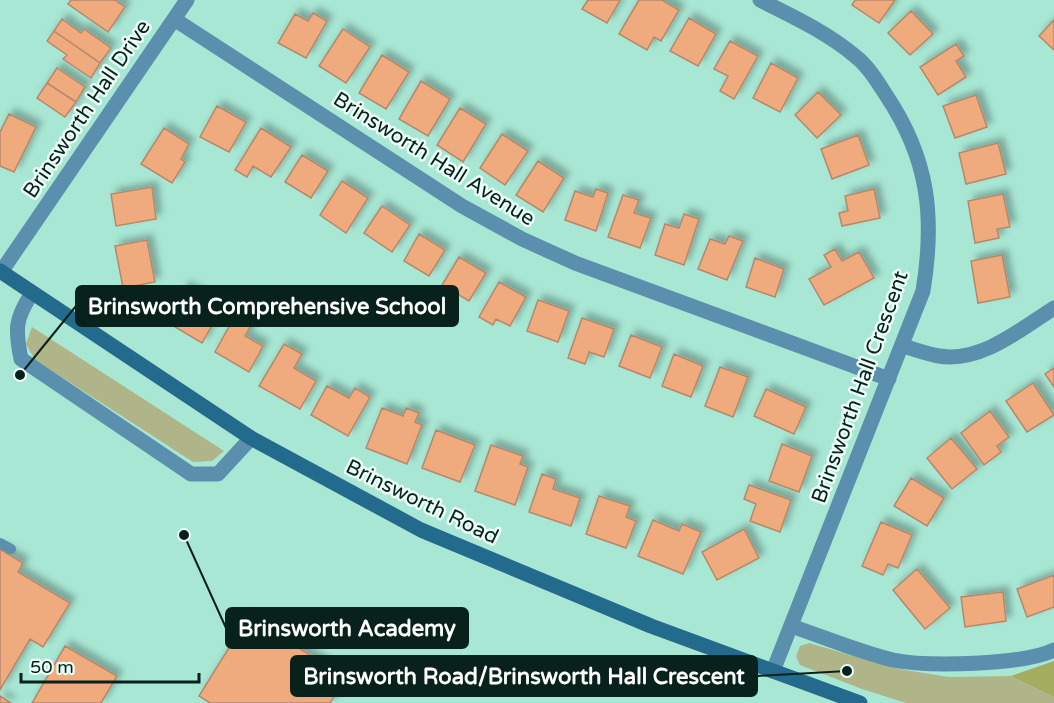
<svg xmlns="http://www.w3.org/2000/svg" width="1054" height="703" viewBox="0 0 1054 703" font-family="'Varela Round',sans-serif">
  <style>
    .green { fill: #afb588 }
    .forest { fill: #a4ac60 }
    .building { fill: #efaa7d; stroke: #b6886b; stroke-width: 1.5; filter: url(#shadow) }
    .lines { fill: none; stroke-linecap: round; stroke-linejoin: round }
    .lane { stroke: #5a8fad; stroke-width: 10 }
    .street { stroke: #5a8fad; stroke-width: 15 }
    .secondary { stroke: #246a8c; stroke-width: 15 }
    .labels { text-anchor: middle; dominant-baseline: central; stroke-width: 5; stroke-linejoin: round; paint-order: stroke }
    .street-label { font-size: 21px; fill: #08221b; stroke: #ebfef7 }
    .leader { fill: none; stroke: #08221b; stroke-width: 2 }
    .callout-dot { fill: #08221b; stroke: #ebfef7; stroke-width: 2 }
    .callout { fill: #08221b; stroke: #08221b; stroke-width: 2 }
    .callout-label { font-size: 22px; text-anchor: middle; font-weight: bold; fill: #fff }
  </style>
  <defs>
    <filter id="shadow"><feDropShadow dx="5.5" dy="-5.5" stdDeviation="3" flood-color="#0004"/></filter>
  </defs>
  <rect width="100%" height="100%" fill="#a8e7d4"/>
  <path class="green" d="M32,327L224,451L212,461L193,462L35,360L26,344Z
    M809,643L899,669L949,677L1011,676L1054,697V703H906L862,689L800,665L796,656L800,646Z"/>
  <path class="forest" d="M1054,661V697L1011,676Z"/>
  <path class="building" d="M71,0H115L125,7L108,32L68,4Z
    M588,0H620L607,23L582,9Z
    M639,0H662L679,10L661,41L654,37L647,50L619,34Z
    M855,0H895L879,23L852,5Z
    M911,11L933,34L910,55L888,33Z
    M313,13L327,21L306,58L278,43L295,14L308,21Z
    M689,18L716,34L698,66L670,51Z
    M62,19L81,33L84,29L111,48L100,63L54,31Z
    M1054,20V50L1039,36Z
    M343,29L370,47L346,83L319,66Z
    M54,31L100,63L91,78L63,59L67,55L47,41Z
    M730,41L758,56L734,99L720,91L728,76L714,69Z
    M956,44L964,56L956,61L966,77L938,95L920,67Z
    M382,55L409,72L386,109L359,93Z
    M771,63L798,78L780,112L753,98Z
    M57,68L85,87L76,102L47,83Z
    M421,81L450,99L428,136L399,119Z
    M47,83L76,102L65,117L37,98Z
    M818,92L841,115L817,138L795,115Z
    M976,95L987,127L955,138L943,106Z
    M217,106L246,122L229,152L200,137Z
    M460,108L486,124L463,162L437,145Z
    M9,114L36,127L14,172L0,166V132Z
    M164,128L189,144L181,159L185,162L172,183L141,164Z
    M261,128L291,147L271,177L253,166L247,177L235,170Z
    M502,134L528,151L505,185L480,168Z
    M858,135L869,165L832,179L821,149Z
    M998,143L1006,174L966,184L959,153Z
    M302,155L328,171L311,198L285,182Z
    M538,161L564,178L543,212L516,195Z
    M342,181L368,198L346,233L320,215Z
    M152,187L156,219L116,226L111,194Z
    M596,189L608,193L596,231L565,220L575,191L593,197Z
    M874,189L880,218L842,226L839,213L848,211L845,196Z
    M1003,194L1010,227L997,229L999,238L975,243L968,201Z
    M623,195L639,200L634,213L651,218L640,248L608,237Z
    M382,206L410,225L392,252L364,233Z
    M684,214L699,219L684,265L655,255L665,224L679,228Z
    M419,234L445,250L429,276L404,261Z
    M729,236L743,241L727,280L698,269L710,239L725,244Z
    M147,240L155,282L123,288L115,246Z
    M835,249L842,261L859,252L874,278L824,305L809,279L831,267L824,255Z
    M1002,255L1010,297L978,303L971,261Z
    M459,257L486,273L469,301L442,285Z
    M755,258L784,269L775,297L746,287Z
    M499,282L526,297L510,326L496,319L493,325L479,317Z
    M185,287L222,308L202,343L165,321Z
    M538,300L569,311L558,342L527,331Z
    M240,307L256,317L245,336L263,346L249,372L215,352Z
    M582,318L614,329L604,357L589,352L585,364L568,358Z
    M631,335L662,347L650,378L619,366Z
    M284,344L302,354L294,368L316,381L300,409L259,386Z
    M674,354L703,366L691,397L662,386Z
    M720,367L748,377L733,417L705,406Z
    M1054,368V387L1045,374Z
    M1033,383L1054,415L1027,432L1006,401Z
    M327,386L349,398L355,388L370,397L348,436L311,415Z
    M766,389L806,407L794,434L754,416Z
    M382,408L403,416L406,408L419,413L415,422L422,425L407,464L366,448Z
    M990,411L1009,437L997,446L1001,452L984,465L961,433Z
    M436,430L475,445L460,482L422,468Z
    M951,438L977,469L952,489L927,458Z
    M782,444L812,456L799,492L769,481Z
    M491,445L523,456L520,464L528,467L515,505L475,491Z
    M542,474L556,479L553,489L580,498L571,526L529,512Z
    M911,478L944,498L927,526L894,506Z
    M749,485L791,500L780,532L750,521L756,504L744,499Z
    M599,496L630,506L626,517L636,521L626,548L586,534Z
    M653,520L679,531L682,524L701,532L683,574L638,556Z
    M881,522L912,535L898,568L888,564L883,575L862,566Z
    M744,529L759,558L717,580L702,552Z
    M0,549L23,563L18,572L70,603L43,647L30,639L0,690Z
    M917,569L950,608L925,629L893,590Z
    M1054,575V607L1027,617L1017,589Z
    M1003,592L1006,621L965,627L961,597Z
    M248,617L346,677L330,703H210L199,696Z
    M65,646L117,676L101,703H32Z
    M0,696L11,703H0Z"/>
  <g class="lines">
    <path class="lane" d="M0,543L11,549"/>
    <path class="street" d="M760,0C792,16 828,33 855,56C868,66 877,81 886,95C929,159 935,217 923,291L773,671
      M174,19L462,206L522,239L575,263L889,379
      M1,272L187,0
      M32,293C15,319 15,329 21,359L191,474H218L251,438
      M903,346C914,349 927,354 939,356C981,363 1021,329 1054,308
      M791,626C824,637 859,652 893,660C928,667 1023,665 1054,650"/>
    <path class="secondary" d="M0,271L251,438L421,530L651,626L860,703"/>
  </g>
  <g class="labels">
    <g class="street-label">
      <text transform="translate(87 109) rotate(-56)">Brinsworth Hall Drive</text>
      <text transform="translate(434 159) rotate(32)">Brinsworth Hall Avenue</text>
      <text transform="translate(860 387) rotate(-70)">Brinsworth Hall Crescent</text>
      <text transform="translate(422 502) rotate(26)">Brinsworth Road</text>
    </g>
  </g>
  <path class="leader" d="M20 375L76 306M184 535L226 628M847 671L757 676"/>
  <g class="callout-dot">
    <circle cx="20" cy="375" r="6"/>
    <circle cx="184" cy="535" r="6"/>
    <circle cx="847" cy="671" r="6"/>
  </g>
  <g class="callout">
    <rect x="76" y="286" width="382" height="40" rx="6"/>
    <rect x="226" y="608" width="242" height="40" rx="6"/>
    <rect x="291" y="656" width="466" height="40" rx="6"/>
  </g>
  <g class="callout-label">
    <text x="267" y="314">Brinsworth Comprehensive School</text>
    <text x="347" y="636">Brinsworth Academy</text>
    <text x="524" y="684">Brinsworth Road/Brinsworth Hall Crescent</text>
  </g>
  <path d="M21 673v9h178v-9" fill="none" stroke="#08221b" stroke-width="3"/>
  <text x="30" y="673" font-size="18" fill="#08221b" stroke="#ebfef7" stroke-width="4.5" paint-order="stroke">50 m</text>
</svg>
